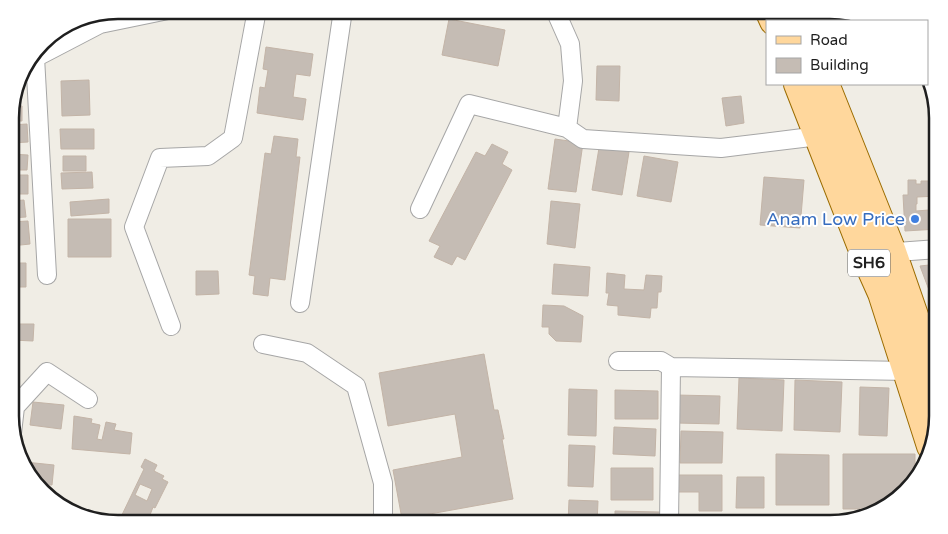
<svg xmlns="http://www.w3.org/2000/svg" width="948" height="534" viewBox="0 0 948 534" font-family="'Varela Round',sans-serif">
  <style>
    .building { fill: #c5bcb4; stroke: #c3b4a7; fill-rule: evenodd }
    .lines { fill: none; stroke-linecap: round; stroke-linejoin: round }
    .minor-casing { stroke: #a6a6a6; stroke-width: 20 }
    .primary-casing { stroke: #9b6c00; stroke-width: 30 }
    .minor { stroke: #fff; stroke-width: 18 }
    .primary { stroke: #ffd79c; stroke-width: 28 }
    .shop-dot { fill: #3f7fe0; stroke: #fff; stroke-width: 2 }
    .labels { text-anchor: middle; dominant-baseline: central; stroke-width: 4; stroke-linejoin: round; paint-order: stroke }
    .shield { fill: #fff; stroke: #626262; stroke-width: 1 }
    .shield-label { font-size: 16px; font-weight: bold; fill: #1f1f1f }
    .shop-label { font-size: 18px; fill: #366cbe; stroke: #fff; text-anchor: end }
    .rim { fill: none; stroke: #1f1f1f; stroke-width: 2.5 }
  </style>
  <rect width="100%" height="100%" fill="#f0ede5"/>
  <path class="building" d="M847,15L867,20L848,21Z
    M449,19L505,30L498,66L442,55Z
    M266,47L313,54L310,76L296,74L293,97L306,99L303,120L257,113L260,87L265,88L268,70L263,69Z
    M597,66H620L619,101L596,100Z
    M89,80L90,115L62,116L61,81Z
    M741,96L744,123L726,126L722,98Z
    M11,106H22V121H11Z
    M27,124L28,142L11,143V125Z
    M60,129H94V149H61Z
    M274,136L298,139L296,157H300L285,280L270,278L268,296L253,294L255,276L249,275L265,153L271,154Z
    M555,139L583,143L576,192L548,189Z
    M492,144L508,152L502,164L512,170L465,260L457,256L452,265L434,257L440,246L429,241L476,152L485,156Z
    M599,148L629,152L622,195L592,190Z
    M11,154L28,155L27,170H11Z
    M63,156H86V171H63Z
    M644,156L678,162L671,202L637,196Z
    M92,172L93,188L62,189L61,173Z
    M11,175H28V194H11Z
    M764,177L804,180L800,228L760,225Z
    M908,180H916V184H921V181H931V182L938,181V196L917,197V204H916V211L929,210V202L938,201V229L905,231L903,195H908Z
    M109,199V213L71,216L70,202Z
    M24,200L26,217L11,218V201Z
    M551,201L580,204L575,248L547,244Z
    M68,219H111V257H68Z
    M28,221L30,244L11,246V222Z
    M11,263H26V287H11Z
    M554,264L590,267L588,296L552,294Z
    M938,264V306H935L920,266Z
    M196,271H218L219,294L196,295Z
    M607,273L625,275L624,289L644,290L646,275L662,276L661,292H658L657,308H651L650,318L618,315V306L607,305L609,293H606Z
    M543,305L564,306L583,316L581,342L556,341L549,334V327H542Z
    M12,324H34L33,341L12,340Z
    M484,354L494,410H498L504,439H502L513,499L402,519L393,470L462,457L455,414L388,426L379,373Z
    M739,378L784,380L782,431L737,429Z
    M795,380L842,382L840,432L794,430Z
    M860,387L889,388L887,436L859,435Z
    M569,389L597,390L596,436L568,435Z
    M615,390L658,391V419H615Z
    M676,395L720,396L719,424L676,423Z
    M33,402L64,405L61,429L30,425Z
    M74,416L92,419L91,423L100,425L97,439L102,440L106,422L116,424L114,430L132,433L130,454L72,449Z
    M614,427L656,429L655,456L613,454Z
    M681,431L723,432L722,463H680Z
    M569,445L595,446L593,487L568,486Z
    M776,454L829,455V505H776Z
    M843,454H915V478L885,509H843Z
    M145,459L157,465L154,471L164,476L162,479L168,482L155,508L153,507L150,515L151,516L149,521L142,518L140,524L131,520L130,523L120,519L144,469L141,467ZM140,484L152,489L147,501L135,495Z
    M25,462L54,465L52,485L36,484L28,476L25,467Z
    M611,468H653V500H611Z
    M676,475H722V511H699V492H676Z
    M737,477H764V508H736Z
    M569,500L598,501L597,524H568Z
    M615,511L660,512V524H615Z
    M528,516V524H500L499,518Z
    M764,520L765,524H729V521Z"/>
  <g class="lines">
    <g class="minor-casing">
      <path id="minor" d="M555,10L570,44L573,81L567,128L583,139L721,148L819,136
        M35,57L47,275
        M29,61L100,24L168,10
        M420,209L469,104L567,128
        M883,253L938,249
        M300,303L343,10
        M171,326L134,227L160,158L208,156L233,138L257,10
        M263,344L307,353L356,386L383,483V524
        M618,361H661L671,367L908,371
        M12,433L15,407L47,372L88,399
        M669,524L671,367"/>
    </g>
    <g class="primary-casing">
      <path id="primary" d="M769,10L774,21
        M796,10L800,21
        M798,84L865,255L882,293L931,446
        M825,84L892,252L938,385"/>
    </g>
    <use href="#minor" class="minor"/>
    <use href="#primary" class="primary"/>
  </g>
  <circle class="shop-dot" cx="915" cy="219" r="5"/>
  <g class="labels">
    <rect class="shield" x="848" y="249.5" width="42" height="27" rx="4"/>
    <g class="shield-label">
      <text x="869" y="263">SH6</text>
    </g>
    <g class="shop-label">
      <text x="905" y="219">Anam Low Price</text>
    </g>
  </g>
  <path d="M0 0H948V534H0ZM118 19H830A99 99 0 0 1 929 118V416A99 99 0 0 1 830 515H118A99 99 0 0 1 19 416V118A99 99 0 0 1 118 19Z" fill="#fff" fill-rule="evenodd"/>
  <path class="rim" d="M118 19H830A99 99 0 0 1 929 118V416A99 99 0 0 1 830 515H118A99 99 0 0 1 19 416V118A99 99 0 0 1 118 19Z"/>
  <rect x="766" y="20" width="162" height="65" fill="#ffffff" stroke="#a5a5a5"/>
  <rect x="776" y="36" width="25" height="8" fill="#ffd79c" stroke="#a5a5a5"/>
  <text x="810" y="45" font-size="15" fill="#1f1f1f">Road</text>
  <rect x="776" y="58" width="25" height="15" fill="#c5bcb4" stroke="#a5a5a5"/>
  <text x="810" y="70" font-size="15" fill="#1f1f1f">Building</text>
</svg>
